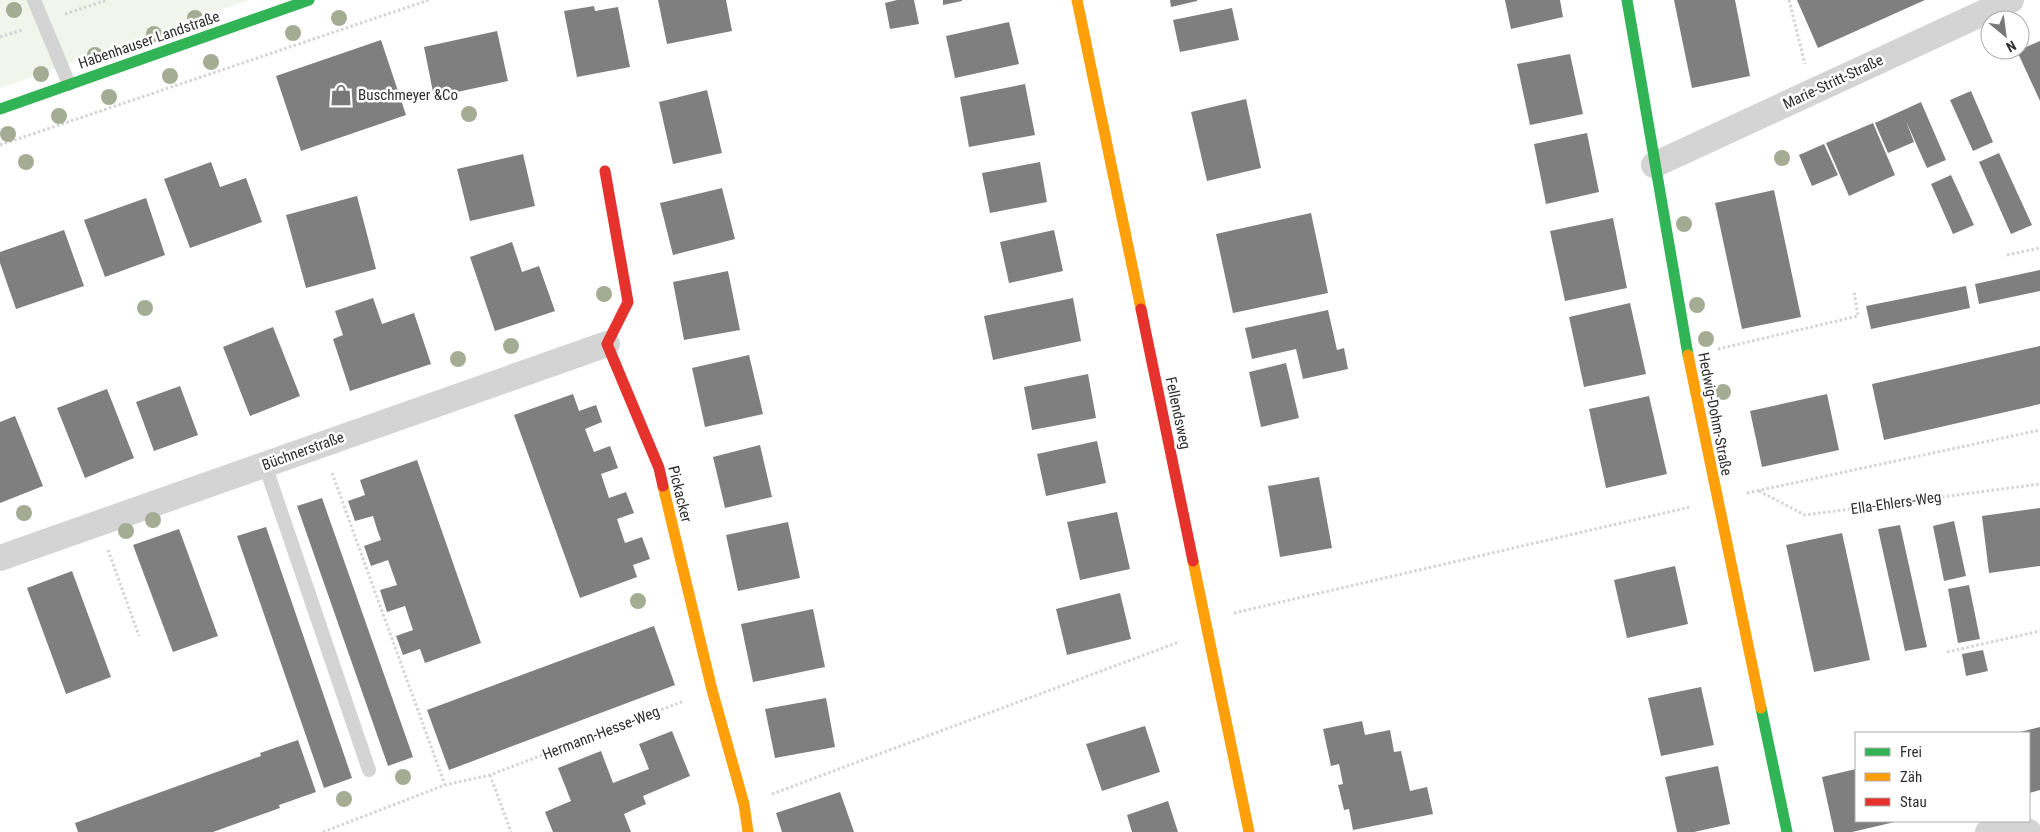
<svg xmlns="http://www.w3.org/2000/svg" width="2040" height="832" viewBox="0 0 2040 832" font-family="'Roboto Condensed',sans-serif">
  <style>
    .green { fill: #f2f5ec }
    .building { fill: #7f7f7f }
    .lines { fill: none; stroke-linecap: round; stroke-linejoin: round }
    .path { stroke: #d4d4d4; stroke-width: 3; stroke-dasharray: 2.5 2.5; stroke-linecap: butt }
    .lane { stroke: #d4d4d4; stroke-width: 14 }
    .street { stroke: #d4d4d4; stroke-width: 26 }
    .fast { stroke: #30b455; stroke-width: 11 }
    .slow { stroke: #ff9f0a; stroke-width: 11 }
    .jam { stroke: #e5322d; stroke-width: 11 }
    .tree { fill: #a4ad94 }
    .labels { text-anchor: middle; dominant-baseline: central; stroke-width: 5; stroke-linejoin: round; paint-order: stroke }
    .street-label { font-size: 15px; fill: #2f2f2f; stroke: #fff }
    .poi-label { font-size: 15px; fill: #2f2f2f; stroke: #fff; text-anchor: start }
  </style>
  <rect width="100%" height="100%" fill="#fff"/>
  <path class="green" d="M0,0H249L0,88Z"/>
  <path class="building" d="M658,0H726L732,31L667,44Z
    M897,0H914L919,24L890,29L885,3Z
    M943,0H962V1L943,5Z
    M1170,0H1197V1L1171,7Z
    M1505,0H1560L1563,17L1511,29Z
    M1674,0H1735L1750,76L1692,88Z
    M1797,0H1925L1818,48Z
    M594,6L595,11L618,7L630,67L577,77L564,11Z
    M1232,8L1239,40L1180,52L1173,20Z
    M1009,22L1019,64L955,78L946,36Z
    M497,31L508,81L434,97L424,47Z
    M381,40L406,115L301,151L276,76Z
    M2040,41V101L2017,51Z
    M1570,54L1583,114L1530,125L1517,64Z
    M1025,84L1035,135L969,147L960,97Z
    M707,90L722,153L673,164L659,102Z
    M1971,91L1993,142L1973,151L1950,100Z
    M1246,99L1261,168L1207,181L1191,112Z
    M1921,102L1946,160L1927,168L1906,121L1914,142L1888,153L1875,123Z
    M1873,123L1895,175L1849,196L1826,143Z
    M1587,133L1599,192L1546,204L1534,144Z
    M1824,144L1838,175L1812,186L1799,155Z
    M1999,153L2032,225L2011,234L1979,162Z
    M523,154L535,206L470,221L457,169Z
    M211,162L220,187L246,178L262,222L190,248L164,179Z
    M1040,162L1047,202L990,213L982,173Z
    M1951,175L1974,225L1953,234L1931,184Z
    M722,188L735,239L673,255L660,203Z
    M1774,190L1801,317L1742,329L1715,203Z
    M357,196L376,269L306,288L286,215Z
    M146,198L165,255L105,277L84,220Z
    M1311,213L1328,293L1233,313L1216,234Z
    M1613,218L1627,288L1565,301L1550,231Z
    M64,230L84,286L16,309L0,263V252Z
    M1054,230L1063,271L1009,283L1000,242Z
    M512,242L522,272L539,266L555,311L495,331L470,257Z
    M2040,270V291L1979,304L1975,284Z
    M728,271L740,330L684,340L673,282Z
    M1966,286L1970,308L1871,329L1866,306Z
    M373,298L382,324L414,313L431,364L350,391L333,339L343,335L335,311Z
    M1073,298L1081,341L993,360L984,316Z
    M1630,303L1646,374L1584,387L1569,317Z
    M1328,310L1337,350L1344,348L1348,369L1303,379L1296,349L1252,359L1245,328Z
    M273,327L300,396L250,416L223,347Z
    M2040,346V404L1884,440L1872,384Z
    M749,355L763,414L705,427L692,368Z
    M1286,363L1299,418L1261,427L1249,372Z
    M1088,374L1096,418L1032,430L1024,387Z
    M180,386L198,435L154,451L136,402Z
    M107,389L134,458L85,478L57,408Z
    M573,394L579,411L596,405L602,422L585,429L594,452L610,446L618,468L601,474L609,498L626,492L634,513L617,519L625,543L642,537L650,559L633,565L637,577L580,598L514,415Z
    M1827,394L1839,450L1762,467L1750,411Z
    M1649,396L1667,474L1606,488L1589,409Z
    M15,416L43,486L0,503V422Z
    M1097,441L1106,483L1046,496L1037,454Z
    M760,445L772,497L725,508L713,457Z
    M417,460L481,643L425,663L420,649L403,655L396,636L413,630L405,606L387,612L380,590L397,585L388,560L371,566L364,546L381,540L377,529L373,516L355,521L348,501L365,495L360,480Z
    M1319,477L1332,548L1280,557L1268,486Z
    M322,498L413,757L388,766L297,506Z
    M2040,508V566L1989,573L1982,516Z
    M1117,512L1130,569L1080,580L1067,522Z
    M1954,521L1966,576L1944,581L1933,526Z
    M788,522L800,578L738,591L726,535Z
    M1900,525L1927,647L1905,651L1878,529Z
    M266,527L352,778L324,788L237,536Z
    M179,529L218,636L173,652L133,545Z
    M1842,533L1870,660L1814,672L1786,545Z
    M1675,566L1688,624L1627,638L1614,580Z
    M72,571L111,677L66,694L27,588Z
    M1969,585L1980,639L1958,643L1948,589Z
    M1120,593L1131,639L1067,655L1056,609Z
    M813,609L825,667L753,682L741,624Z
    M654,626L675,685L449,770L427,710Z
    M1983,650L1988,671L1966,676L1962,654Z
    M1701,687L1714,745L1661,756L1648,698Z
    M826,698L835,747L775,758L765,709Z
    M1362,721L1365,735L1390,730L1394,752L1401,751L1410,791L1427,787L1433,814L1353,830L1349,809L1344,810L1338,785L1343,784L1339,764L1331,766L1323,729Z
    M1145,726L1160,772L1102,791L1086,744Z
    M2040,727V790L2029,793V733H2016Z
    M672,731L690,776L643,796L646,804L624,814L631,832H553L545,812L571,801L558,768L601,751L613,783L649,769L639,744Z
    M298,740L316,792L279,805L280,808L213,832H78L75,823L261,756L260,753Z
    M1718,766L1730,824L1694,832H1677L1665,777Z
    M1856,769V821H1899L1852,832H1834L1822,777Z
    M840,792L854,832H782L776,813Z
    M1168,801L1178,832H1132L1127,815Z"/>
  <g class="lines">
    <path class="path" d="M1789,0L1805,64
      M65,14L107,0
      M0,37L22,30
      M0,145L429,0
      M2007,255L2040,248
      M1718,349L1858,316L1854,292
      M332,473L445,785
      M1759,491L1805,515L2040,484
      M1747,493L2040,430
      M108,550L139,636
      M1234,613L1690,507
      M1947,652L2040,631
      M490,775L511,832
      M772,794L1179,642
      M323,832L445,785L490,775L684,701"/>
    <path class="lane" d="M34,0L69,84
      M265,465L369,770"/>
    <path class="street" d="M1654,165L2011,0
      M0,558L607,344
      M1988,832L2015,826L2029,832"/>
    <path class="fast" d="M1627,0L1688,355
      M0,109L309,0
      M1761,708L1787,832"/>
    <path class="slow" d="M1077,0L1141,309
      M1688,355L1761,708
      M663,486L712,690L744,804L748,832
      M1193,561L1249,832"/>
    <path class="jam" d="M605,171L628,302L607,344L659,468L663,486
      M1141,309L1193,561"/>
  </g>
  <g class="tree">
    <circle cx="14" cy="10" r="8"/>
    <circle cx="195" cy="18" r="8"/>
    <circle cx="339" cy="18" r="8"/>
    <circle cx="293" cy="33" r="8"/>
    <circle cx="154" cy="34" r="8"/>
    <circle cx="95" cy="55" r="8"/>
    <circle cx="211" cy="62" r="8"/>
    <circle cx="41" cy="74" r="8"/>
    <circle cx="170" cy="76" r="8"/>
    <circle cx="109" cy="97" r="8"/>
    <circle cx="469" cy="114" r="8"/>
    <circle cx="59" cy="116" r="8"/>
    <circle cx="8" cy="134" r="8"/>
    <circle cx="1782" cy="158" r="8"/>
    <circle cx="26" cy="162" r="8"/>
    <circle cx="1684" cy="224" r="8"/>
    <circle cx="604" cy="294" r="8"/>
    <circle cx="1697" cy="305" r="8"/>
    <circle cx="145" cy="308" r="8"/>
    <circle cx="1706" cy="339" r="8"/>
    <circle cx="511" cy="346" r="8"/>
    <circle cx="458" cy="359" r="8"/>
    <circle cx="1723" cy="392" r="8"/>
    <circle cx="24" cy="513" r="8"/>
    <circle cx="153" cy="520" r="8"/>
    <circle cx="126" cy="531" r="8"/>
    <circle cx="638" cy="601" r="8"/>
    <circle cx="403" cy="777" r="8"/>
    <circle cx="344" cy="799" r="8"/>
  </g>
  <defs>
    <g id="shop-bare" transform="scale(1.725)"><path d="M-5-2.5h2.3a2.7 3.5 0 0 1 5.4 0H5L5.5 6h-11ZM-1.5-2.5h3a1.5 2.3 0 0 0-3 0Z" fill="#787878" stroke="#fff" stroke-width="2.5" paint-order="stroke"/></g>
  </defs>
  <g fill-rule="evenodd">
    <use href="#shop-bare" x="341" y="95"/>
  </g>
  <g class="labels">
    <g class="street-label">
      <text transform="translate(149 40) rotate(-19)">Habenhauser Landstraße</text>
      <text transform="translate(1833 82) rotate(-25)">Marie-Stritt-Straße</text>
      <text transform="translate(1178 413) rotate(78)">Fellendsweg</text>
      <text transform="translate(1715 414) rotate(79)">Hedwig-Dohm-Straße</text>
      <text transform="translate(303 451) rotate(-20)">Büchnerstraße</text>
      <text transform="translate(680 494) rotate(76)">Pickacker</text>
      <text transform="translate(1896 503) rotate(-8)">Ella-Ehlers-Weg</text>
      <text transform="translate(601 733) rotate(-21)">Hermann-Hesse-Weg</text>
    </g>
    <g class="poi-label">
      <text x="358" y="95">Buschmeyer &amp;Co</text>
    </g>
  </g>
  <rect x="1855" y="732" width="175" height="90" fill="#ffffff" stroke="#acacac"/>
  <rect x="1865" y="748" width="25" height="8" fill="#30b455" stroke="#acacac"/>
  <text x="1900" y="757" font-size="15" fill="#2f2f2f">Frei</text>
  <rect x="1865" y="773" width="25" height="8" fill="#ff9f0a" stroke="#acacac"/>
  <text x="1900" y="782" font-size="15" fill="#2f2f2f">Zäh</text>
  <rect x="1865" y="798" width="25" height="8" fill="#e5322d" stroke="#acacac"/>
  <text x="1900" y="807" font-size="15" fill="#2f2f2f">Stau</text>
  <g transform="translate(2005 35) rotate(151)"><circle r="24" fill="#ffffff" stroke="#acacac"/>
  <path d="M0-4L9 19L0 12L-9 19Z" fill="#787878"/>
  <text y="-8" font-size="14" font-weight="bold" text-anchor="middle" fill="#2f2f2f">N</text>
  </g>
</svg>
